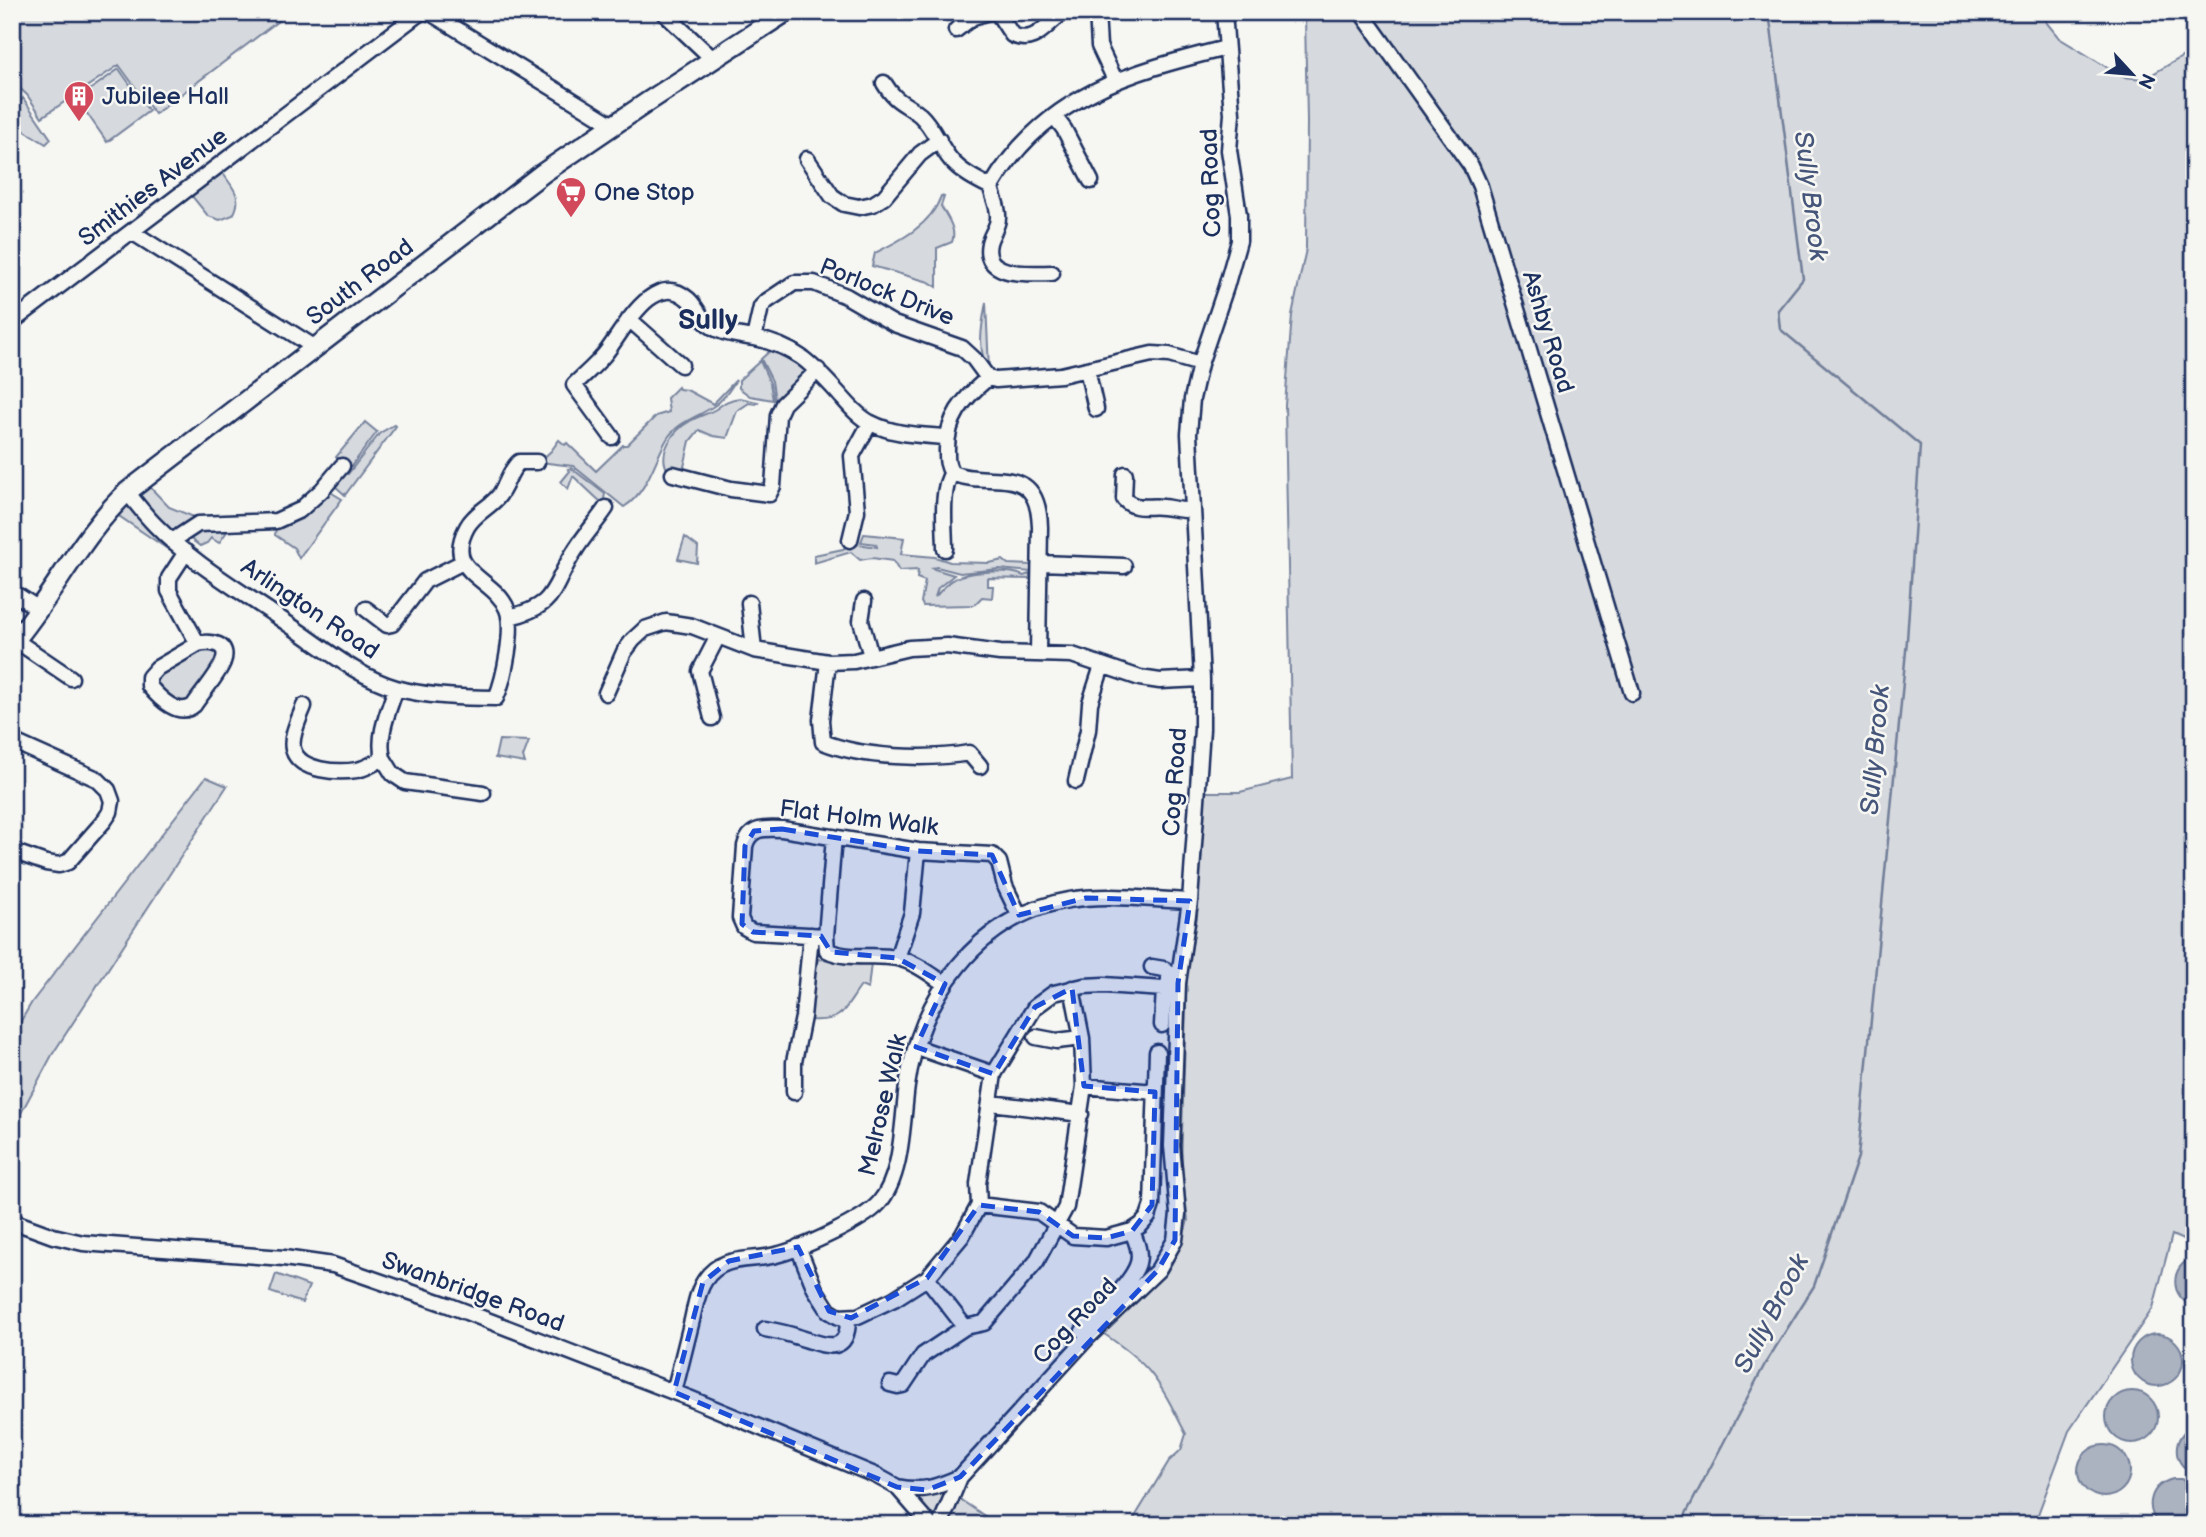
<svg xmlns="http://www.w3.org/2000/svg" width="2206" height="1537" viewBox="0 0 2206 1537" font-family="'Balsamiq Sans',sans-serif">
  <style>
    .green { fill: #d6d9dd; stroke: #78849e; stroke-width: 2 }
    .water { fill: #abb2c0; stroke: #717e99; stroke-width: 2 }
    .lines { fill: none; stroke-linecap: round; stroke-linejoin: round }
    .stream { stroke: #717e99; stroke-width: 2.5 }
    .minor-casing { stroke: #1b2f5e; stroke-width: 19 }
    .major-casing { stroke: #1b2f5e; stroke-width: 23 }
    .minor { stroke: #f6f6f2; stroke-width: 14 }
    .major { stroke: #f6f6f2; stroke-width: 18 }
    .marked { fill: #1d4ed8; fill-opacity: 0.2; stroke: #1d4ed8; stroke-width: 5; stroke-dasharray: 14 9; stroke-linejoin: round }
    .labels { text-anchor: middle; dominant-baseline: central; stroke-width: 5; stroke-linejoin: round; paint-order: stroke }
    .poi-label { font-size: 24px; fill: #1b2f5e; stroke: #f6f6f2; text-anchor: start }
    .street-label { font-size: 24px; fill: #1b2f5e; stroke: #f6f6f2 }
    .water-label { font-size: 26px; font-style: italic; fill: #46567b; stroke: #f6f6f2 }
    .quarter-label { font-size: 28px; font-weight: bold; fill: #1b2f5e; stroke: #f6f6f2 }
  </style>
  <rect width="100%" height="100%" fill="#f6f6f2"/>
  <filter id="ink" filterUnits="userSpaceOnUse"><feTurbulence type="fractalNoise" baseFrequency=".0143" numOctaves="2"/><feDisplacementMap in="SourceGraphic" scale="14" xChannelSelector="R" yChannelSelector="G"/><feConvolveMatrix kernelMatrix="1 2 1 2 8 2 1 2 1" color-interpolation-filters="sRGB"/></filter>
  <g filter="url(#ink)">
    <path class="green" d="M20,12H290L155,114L119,65L42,117L27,95L12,81V19Z
      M1320,12H2047L2046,22L2059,38L2123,77L2144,79L2194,50V1245L2172,1235L2153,1308L2069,1431L2034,1525H1130L1169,1461L1181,1450L1186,1434C1159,1381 1152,1365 1101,1332L1167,1272L1181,1246L1188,1220L1181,1165L1187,973L1197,917L1205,792H1240L1292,779L1285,405L1292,315L1306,249L1307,121L1305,16Z
      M119,69L149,111L107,142L77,99Z
      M23,98L51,139L46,144L12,123V111Z
      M222,172C232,187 244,197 233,215L220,220L208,216L191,195Z
      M941,196L944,197L941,206C947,217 957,229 952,242L937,248V287L929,282L872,266L875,253C901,240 931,225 941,196Z
      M986,302L989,370C976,351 982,324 986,302Z
      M772,349C783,353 799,359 805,370L803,375L778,401L775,400L772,381L761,359Z
      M760,361L770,383L773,400L750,396L739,388V380Z
      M736,380C729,391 723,401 711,408C695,418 678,422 667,439C654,461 648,492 624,507L573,466L539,462L551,451L559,440L565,445L567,443L596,471L623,445H627L656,416L669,412L667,398L678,387L679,389L687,390L713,404Z
      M740,398L758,402L756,404L749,403L737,411L727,438L713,436L699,430L690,441L684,467L668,471C657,453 673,430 690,421C698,416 708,414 716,409C724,403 729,399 740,398Z
      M365,422L377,432L350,468L336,457Z
      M394,425L396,426L345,495L334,485L340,473L348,474L380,433Z
      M571,468L605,494L603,504L573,476L568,489L561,482L570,471L568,469Z
      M148,485L169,507L199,519L178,530H167L137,497Z
      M327,490L342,499L299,558L294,548L275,535L276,525Z
      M128,505L170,547L169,550L116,514L124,506Z
      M194,530H228L219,543L211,538L207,543L200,546L188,537Z
      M864,534L904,538L901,554L935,557L950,562L989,563L1003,560L1008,564L1031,565V572L999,569L960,573L937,567L931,568L954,575L938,588L935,597C941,590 948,582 956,578C970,571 1009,569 1024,576L1029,574L1031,579L988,578V586H993L992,598L982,597L974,605L923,606L921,602L925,581L917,578L918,570L899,571L893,561L872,558L860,560L851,552L814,563V555L843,549L851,543L877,547L876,544L861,542Z
      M685,537L698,547L697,563L678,559Z
      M207,646L218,649L219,661L184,707L155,689L152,678Z
      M499,740L529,741L523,757L525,763L495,758Z
      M206,777L227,786L52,1055L12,1130V1036L32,1002Z
      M818,959L871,963L868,989L861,986C844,1009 844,1022 811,1020L809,1017L814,965H817Z
      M276,1274L309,1286L302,1303L270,1292Z
      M950,1484L935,1524L909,1494Z
      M955,1496L998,1525H946Z"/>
    <path class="water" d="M2194,1257V1307C2169,1297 2169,1266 2194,1257Z
      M2131 1360a26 26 0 1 1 52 0a26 26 0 1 1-52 0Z
      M2106 1417a26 26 0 1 1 52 0a26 26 0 1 1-52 0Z
      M2194,1425V1474C2171,1464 2171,1436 2194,1425Z
      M2078 1471a26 26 0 1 1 52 0a26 26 0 1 1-52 0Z
      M2173,1479H2181L2194,1486L2193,1525H2159C2144,1507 2150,1485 2173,1479Z"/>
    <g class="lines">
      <path class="stream" d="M1680,1525L1765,1364L1814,1286L1858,1157L1907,640L1920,445L1780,329L1778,310L1803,279L1769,12"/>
      <g class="minor-casing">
        <path id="minor" d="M429,12L613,125
          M663,12L714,60
          M997,12L1012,35C1036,46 1046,23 1064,12
          M1097,12L1099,46L1115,80
          M1361,12L1471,166L1480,186L1632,693
          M956,30L973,17L988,12
          M884,83C896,103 904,102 920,115C934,128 939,146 951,160C961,172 977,180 991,187
          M1054,116L1064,129L1091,181
          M807,159L832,196L844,204L859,207L873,204L884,197L920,154L939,140
          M132,232L314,347
          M1052,273C1032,273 981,279 989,243C991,234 998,227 998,218C999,207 993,198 991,187C1045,95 1130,72 1226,48
          M629,319L681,365
          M12,322L421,12
          M754,338C795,346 811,363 839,394C848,404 858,417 871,423C894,435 921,435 946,437
          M1087,369L1096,409
          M612,437L574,385C584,375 595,366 604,355C622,334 652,268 688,299C694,304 698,313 704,320C717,334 736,335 754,338L761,307L767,301L794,283H814L846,296L894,324L962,348L974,359L988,378
          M952,473C990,489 1038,459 1040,527L1038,653
          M673,474L731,489L769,494L773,486L778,415L783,404L818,370
          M1125,474L1124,499C1135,511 1148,505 1163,507C1173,508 1181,511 1192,510
          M127,492C136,503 145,515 155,525C194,565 246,594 291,626C324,648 358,677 396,688C428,697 464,698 496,698C504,680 515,628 507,609C494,577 442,573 467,527C474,514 487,509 497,498C507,487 508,472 519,462H537
          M850,540L857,511L852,456L870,423
          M172,541L198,524L276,521L300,510L322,490L342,466
          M945,549C945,529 940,489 952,473C947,466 947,460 947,452C946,418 963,399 988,378L996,380L1061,375L1152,354L1169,355L1200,364
          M186,552L169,578V591L198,644C211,641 230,643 223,662C218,675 202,693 194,705C179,718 160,699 149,686V677L157,668L198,644
          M1040,563L1124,566
          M12,592L39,609
          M864,601L861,621L871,656
          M749,603L754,650
          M366,609L387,625L392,624L425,581L463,562
          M509,617C558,606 551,588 574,552C583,537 596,523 606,508
          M15,640L71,678
          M828,662L821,720L823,742C862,758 928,760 969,753L980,766
          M606,693L624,652L633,640L645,629L666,622L692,626L754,650L828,662L854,661L909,648L947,646L1000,653L1072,655L1140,678L1160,681L1202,679
          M304,706C300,717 290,736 293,749C299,772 339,773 357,770C367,768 375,763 383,758L393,774L405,782L483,793
          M712,718L700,671L717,638
          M12,741L97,779L108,790L112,801L110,812L104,821L68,862L59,865L46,863L12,851
          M383,758C377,735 389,710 396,688
          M1076,781L1088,730L1090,703L1102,666
          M834,837L826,936L827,950C847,961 875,953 897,958C915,962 930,974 945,984
          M826,936L753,932L744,927L740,918L745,846C750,827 765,828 782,829L918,851L992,855L999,862L1005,886L1019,915
          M897,958L912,913L918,851
          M1162,1025L1164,989
          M1036,1037L1057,1041L1082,1038
          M916,1047L994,1074
          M1084,1086L1155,1092
          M794,1092V1062L803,1017L811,935
          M991,1103L1081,1114
          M979,1205L1039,1212L1073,1236L1106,1238L1132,1231L1141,1225L1148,1217L1152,1205L1157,1052
          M12,1221L53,1236L83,1243L284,1258L333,1265L448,1305L689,1398L877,1476L897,1487L930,1525
          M798,1247L815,1289L829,1311L839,1317L858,1316L894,1299L927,1278L962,1236L979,1205L978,1184L994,1074L1035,1007L1054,993L1084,986L1104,985L1164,989L1169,982V973L1164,969L1152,967
          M927,1278L965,1327L984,1323L1036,1262L1066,1207L1084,1086L1082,1038L1072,988
          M765,1329C776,1331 787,1333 798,1337C822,1344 849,1359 848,1317
          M1083,1331C1097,1315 1133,1282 1138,1263C1141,1252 1136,1241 1132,1231
          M890,1384L898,1386L903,1385L923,1355L965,1327
          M674,1392C680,1368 686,1344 692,1320C695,1307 697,1292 705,1280C722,1254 750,1262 776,1255C801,1249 863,1221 879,1203C903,1175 902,1122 907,1086C919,999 978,915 1069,900C1108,893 1151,900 1190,901
          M897,1487C923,1492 935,1488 960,1477
          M940,1525L960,1477L1087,1338L1158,1270L1175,1240L1178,1214L1172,1146L1178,983L1190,901L1202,729V679L1189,434L1192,399L1200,364L1226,287L1239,241V215L1229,150L1232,114L1224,12"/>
      </g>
      <g class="major-casing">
        <path id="major" d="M12,644C54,595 80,537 127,492L543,173L649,101L786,12"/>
      </g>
      <use href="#minor" class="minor"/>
      <use href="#major" class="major"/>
    </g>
  </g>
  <path class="marked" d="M782,829L918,851L992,855L1019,915L1086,898L1190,901L1178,983L1175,1240L1158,1270L960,1477L927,1490L897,1487L674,1392L703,1282L729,1261L798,1247L829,1311L851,1318L927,1278L979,1205L1039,1212L1073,1236L1106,1238L1132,1231L1152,1205L1155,1092L1084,1086L1072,988L1035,1007L994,1074L916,1047L945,984L897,958L831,952L821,936L753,932L742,924L745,846L754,831Z"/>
  <defs>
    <g id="building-pin" transform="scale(1.575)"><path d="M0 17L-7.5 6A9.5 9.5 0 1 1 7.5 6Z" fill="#d1495b" stroke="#f6f6f2"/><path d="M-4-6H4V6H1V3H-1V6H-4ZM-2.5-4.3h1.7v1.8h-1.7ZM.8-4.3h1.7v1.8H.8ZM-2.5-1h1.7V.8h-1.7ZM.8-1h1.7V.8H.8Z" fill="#fff"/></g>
    <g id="supermarket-pin" transform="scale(1.575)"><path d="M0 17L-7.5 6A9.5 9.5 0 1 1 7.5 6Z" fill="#d1495b" stroke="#f6f6f2"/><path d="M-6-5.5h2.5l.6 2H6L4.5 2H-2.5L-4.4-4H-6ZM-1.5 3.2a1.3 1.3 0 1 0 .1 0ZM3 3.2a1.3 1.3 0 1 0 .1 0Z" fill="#fff"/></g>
  </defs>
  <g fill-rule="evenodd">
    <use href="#building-pin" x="79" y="96"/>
    <use href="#supermarket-pin" x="571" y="192"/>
  </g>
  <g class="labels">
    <g class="poi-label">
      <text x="102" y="96">Jubilee Hall</text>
      <text x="594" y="192">One Stop</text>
    </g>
    <g class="street-label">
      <text transform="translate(1211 183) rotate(-92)">Cog Road</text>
      <text transform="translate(153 187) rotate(-37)">Smithies Avenue</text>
      <text transform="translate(360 282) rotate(-37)">South Road</text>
      <text transform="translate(887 292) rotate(22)">Porlock Drive</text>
      <text transform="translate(1548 332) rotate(73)">Ashby Road</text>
      <text transform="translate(310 609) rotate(34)">Arlington Road</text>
      <text transform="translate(1175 782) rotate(-86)">Cog Road</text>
      <text transform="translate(859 818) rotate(7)">Flat Holm Walk</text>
      <text transform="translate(883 1105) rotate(-77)">Melrose Walk</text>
      <text transform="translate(473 1292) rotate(20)">Swanbridge Road</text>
      <text transform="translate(1075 1321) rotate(-46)">Cog Road</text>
    </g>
    <g class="water-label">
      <text transform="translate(1810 196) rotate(83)">Sully Brook</text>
      <text transform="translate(1876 750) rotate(-85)">Sully Brook</text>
      <text transform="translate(1772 1314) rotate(-62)">Sully Brook</text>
    </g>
    <g class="quarter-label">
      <text x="708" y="320">Sully</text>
    </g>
  </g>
  <rect width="2206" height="1537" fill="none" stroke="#f6f6f2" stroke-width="42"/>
  <rect x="21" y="21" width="2164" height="1495" fill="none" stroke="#1b2f5e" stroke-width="2.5" filter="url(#ink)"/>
  <g transform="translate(2132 74) rotate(116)" stroke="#f6f6f2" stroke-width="5" paint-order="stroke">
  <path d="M0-5L12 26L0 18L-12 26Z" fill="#1b2f5e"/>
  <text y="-10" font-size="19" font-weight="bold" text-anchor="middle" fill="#1b2f5e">N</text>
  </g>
</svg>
